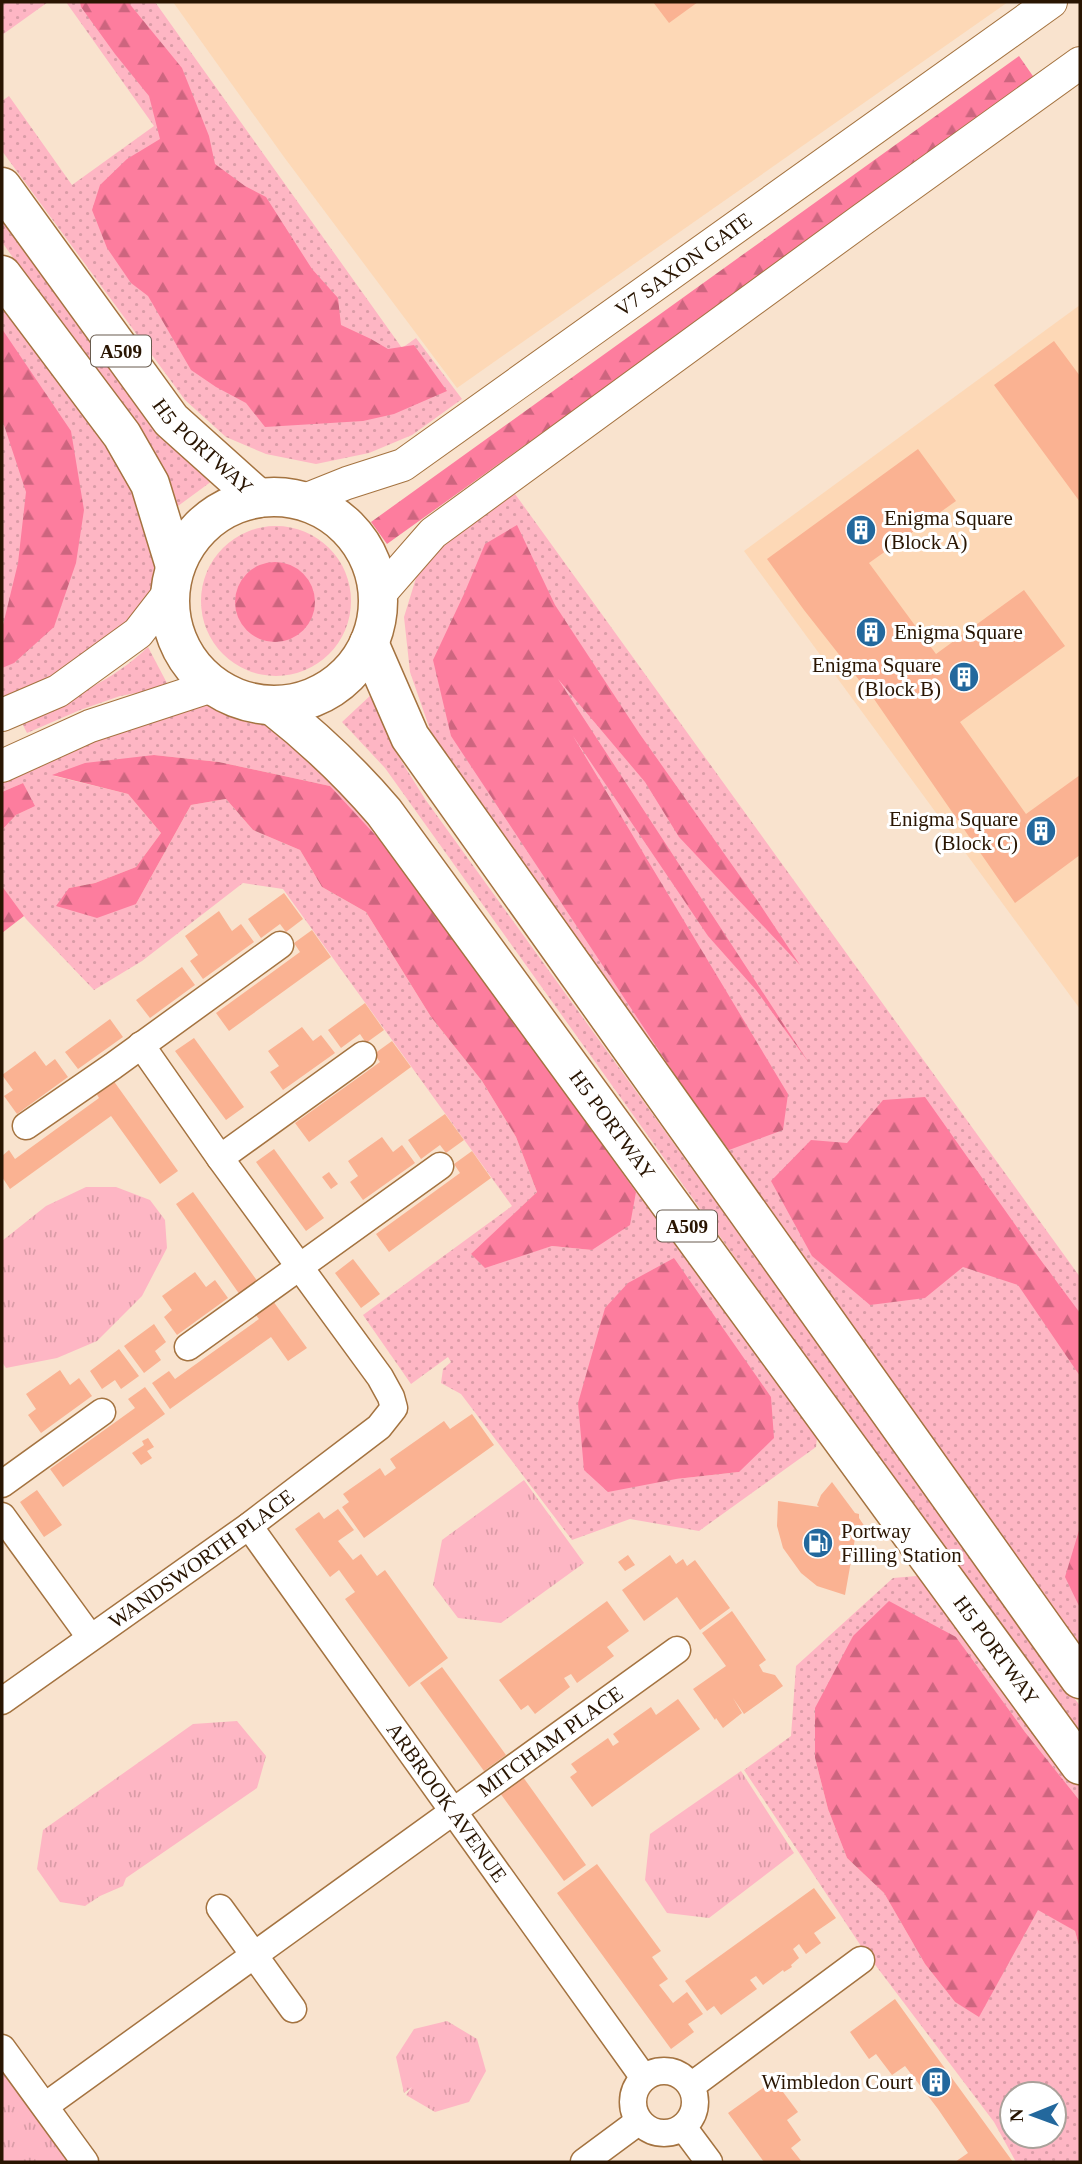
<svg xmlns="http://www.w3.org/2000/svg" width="1082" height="2164" viewBox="0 0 1082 2164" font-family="'Times New Roman',serif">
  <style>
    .built { fill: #fdd8b6 }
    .grass { fill: url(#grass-dots); fill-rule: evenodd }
    .forest { fill: url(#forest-firs) }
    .park { fill: url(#park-tufts) }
    .building { fill: #fab292 }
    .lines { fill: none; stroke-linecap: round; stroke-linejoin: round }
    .minor-casing { stroke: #a47340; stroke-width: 29 }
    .tertiary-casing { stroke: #a47340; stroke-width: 34 }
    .primary-casing { stroke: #a47340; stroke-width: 41 }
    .minor { stroke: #fff; stroke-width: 26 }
    .tertiary { stroke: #fff; stroke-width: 32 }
    .primary { stroke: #fff; stroke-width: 38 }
    .labels { text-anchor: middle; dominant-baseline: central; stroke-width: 6; stroke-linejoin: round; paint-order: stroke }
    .shield { fill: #fff; stroke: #695b4e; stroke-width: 2 }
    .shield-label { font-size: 19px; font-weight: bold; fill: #291502 }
    .street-label { font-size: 21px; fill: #291502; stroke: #fff }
    .poi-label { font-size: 21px; fill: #291502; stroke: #fff; text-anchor: start }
  </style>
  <defs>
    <pattern id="grass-dots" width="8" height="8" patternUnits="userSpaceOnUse" patternTransform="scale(1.75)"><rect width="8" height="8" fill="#feb6c4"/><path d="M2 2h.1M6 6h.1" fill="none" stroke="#da9ca7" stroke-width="1.8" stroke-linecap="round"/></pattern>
    <pattern id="forest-firs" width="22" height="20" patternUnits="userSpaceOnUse" patternTransform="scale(1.75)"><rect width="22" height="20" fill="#fd7d9e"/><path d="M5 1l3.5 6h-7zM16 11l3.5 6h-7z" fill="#cd657f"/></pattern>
    <pattern id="park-tufts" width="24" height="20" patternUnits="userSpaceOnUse" patternTransform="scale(1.75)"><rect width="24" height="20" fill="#feb6c4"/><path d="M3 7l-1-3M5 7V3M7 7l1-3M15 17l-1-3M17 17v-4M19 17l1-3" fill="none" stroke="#da9ca7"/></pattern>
  </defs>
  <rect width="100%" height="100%" fill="#f9e3ce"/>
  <path class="built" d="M173,2H1008L457,388L284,157Z
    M1080,305V1009L744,551Z"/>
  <path class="grass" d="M2,2H48L2,35Z
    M66,2H155L402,348L416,338L462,399L412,435L369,453L316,464L266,454L226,437L185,400L2,151V101L9,96L72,185L154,126Z
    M2,209L212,481L178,506L160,466L2,242Z
    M2,275L122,435L169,593L2,715Z
    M510,487L1080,1277V1657L436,747L410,672L404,617L420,565Z
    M201 601a75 75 0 1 1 150 0a75 75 0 1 1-150 0Z
    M148,647L169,687L120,696L80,710L27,733L20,719C66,700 112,682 148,647Z
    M212,686L241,700L273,706L313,738L820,1408L816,1447L699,1531L630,1519L572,1540L461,1394L441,1383L443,1369L451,1362L448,1357L411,1384L363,1315L512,1206L283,889L243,883L142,961L94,990L26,919L2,886V830L16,815L28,809L23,783L2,792V766ZM154,755L219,762L330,786L478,973L636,1192L592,1250L552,1246L522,1255H471L537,1192L516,1137L482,1081L431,1017L366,912L322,887L300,850L253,830L226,799L191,805L136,904L69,888L95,883L136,867L161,833L128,794L54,776ZM674,1258L739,1472L676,1479Z
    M372,694L397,754L425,799L1080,1706V1740L385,768L342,722Z
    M940,1574L1080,1765V1801L1025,1732L956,1637L853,1636L841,1662L815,1758L828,1809L847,1858L884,1893L925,1964L955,2002L979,2016L1038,1909L1075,1931L1080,1950V2162H1016L994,2122L861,1946L744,1770L791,1736L796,1666L893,1578ZM1012,2094H1054V2136H1012Z"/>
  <path class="forest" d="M80,2H128L182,68L209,136L215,164L245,186L266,197L312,269L338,298L341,325L371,339L388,349L414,345L447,391L394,414L363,421L265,427L246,403L216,387L191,370L148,296L131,283L107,248L92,210L100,185L127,159L160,139L149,96L115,54L81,7Z
    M1019,56L1035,79L387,544L371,522Z
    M2,329L71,431L84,510L76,563L54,627L14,663L2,668V629L18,563L26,492L2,419Z
    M517,525L555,605L639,733L759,903L800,965L679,837L645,782L558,679L809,1063L756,990L708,936L573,736L788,1094L783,1130L729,1150L685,1090L451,736L433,660L464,594L485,544Z
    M235 602a40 40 0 1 1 80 0a40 40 0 1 1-80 0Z
    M154,755L219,762L330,786L400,862L636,1192L630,1225L592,1250L552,1246L485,1268L471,1254L537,1192L516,1137L482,1081L431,1017L366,912L322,887L300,850L253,830L226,799L191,805L136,904L97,918L56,906L69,888L95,883L136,867L161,833L128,794L52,775L85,763Z
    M23,783L35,806L16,815L2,830V792Z
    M2,886L24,916L2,933Z
    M925,1097L1028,1243L1080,1313V1376L1018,1285L963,1267L925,1298L870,1305L812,1256L771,1181L811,1140L847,1143L883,1100Z
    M674,1258L771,1397L774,1438L739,1472L676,1479L608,1492L584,1470L578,1403L605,1308L628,1283Z
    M1080,1527V1608L1065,1577Z
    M889,1601L956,1637L1025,1732L1080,1801V1950L1075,1931L1038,1910L979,2017L955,2002L925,1964L884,1893L847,1858L828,1809L815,1758V1708L853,1636Z"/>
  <path class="park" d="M86,1187H116L150,1200L165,1220L167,1248L142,1296L97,1341L57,1358L6,1368L2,1362V1241L46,1206Z
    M524,1480L584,1563L501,1623L458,1618L433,1585L442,1540Z
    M237,1721L266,1756L257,1788L126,1878L123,1886L100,1896L85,1906L60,1902L37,1869L43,1830L193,1724Z
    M741,1771L794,1853L709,1918L667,1913L645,1880L650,1834Z
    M447,2021L477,2039L486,2071L469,2102L435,2112L406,2095L412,2087L404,2093L396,2057L414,2029Z
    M2,2053L80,2162H2Z"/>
  <path class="building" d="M653,2H698L669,23Z
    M1054,341L1080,376V502L994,385Z
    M918,449L956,501L869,563L936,654L1024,590L1065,646L960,722L1026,814L1080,775V855L1015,903L874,699L804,610L767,559Z
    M284,893L303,919L286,932L280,924L261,938L248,919Z
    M219,911L232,931L241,924L254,942L203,979L190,961L198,955L185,936Z
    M312,930L331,957L229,1031L216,1013L300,952L294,943Z
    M182,967L195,985L150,1018L136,1000Z
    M365,1003L384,1030L366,1043L360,1034L341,1048L328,1030Z
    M110,1019L123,1037L78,1069L65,1052Z
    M302,1027L313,1041L321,1035L335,1053L283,1090L270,1072L279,1066L268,1051Z
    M194,1038L244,1107L226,1120L175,1051Z
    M392,1041L411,1067L309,1142L295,1123L380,1062L374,1054Z
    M35,1051L46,1066L55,1059L68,1077L17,1114L4,1096L13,1090L2,1075Z
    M113,1080L178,1171L160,1184L111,1116L10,1189L2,1177V1156L9,1150L15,1159L99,1098L96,1093Z
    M445,1114L464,1140L446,1153L440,1145L421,1159L408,1140Z
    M382,1137L393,1152L402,1145L415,1163L363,1200L350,1182L358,1176L348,1161Z
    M274,1149L324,1218L306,1231L256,1162Z
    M472,1151L491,1178L389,1252L376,1234L460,1173L454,1164Z
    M329,1172L338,1184L331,1189L322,1177Z
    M193,1192L258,1282L240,1295L176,1204Z
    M353,1259L380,1294L361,1308L335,1273Z
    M195,1272L206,1287L215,1280L228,1298L177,1335L164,1317L172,1310L162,1296Z
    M273,1301L307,1348L288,1361L271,1337L170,1409L152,1383L169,1371L175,1379L259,1319L255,1314Z
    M154,1324L166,1342L155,1351L161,1360L144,1373L124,1346Z
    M119,1349L139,1376L121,1389L115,1380L102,1389L90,1371Z
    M60,1370L70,1385L79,1378L92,1396L41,1433L28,1415L36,1409L26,1394Z
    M145,1387L165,1414L63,1487L50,1469L135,1408L128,1399Z
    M472,1414L494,1445L364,1538L342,1507L349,1502L343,1494L380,1468L385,1476L396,1468L390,1459L444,1421L450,1429Z
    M148,1438L154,1447L147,1451L152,1458L141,1465L132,1453L144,1445L142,1441Z
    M832,1482L855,1513L859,1514V1518L867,1530L856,1533L845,1595L817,1586L801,1573L783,1548L777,1526L778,1501L819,1507L817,1505L821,1495Z
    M37,1490L62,1525L44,1537L20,1502Z
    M338,1509L354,1530L338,1541L353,1560L361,1554L377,1576L385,1570L448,1658L409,1687L345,1599L355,1592L339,1570L330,1577L295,1529L319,1512L324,1519Z
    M628,1555L635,1565L625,1571L618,1562Z
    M670,1555L676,1564L683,1559L687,1566L695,1560L730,1608L700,1630L677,1597L644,1621L622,1590Z
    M607,1601L629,1631L607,1647L614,1656L577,1683L571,1674L564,1678L570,1687L535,1714L528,1705L521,1710L499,1680Z
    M732,1611L766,1660L759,1665L763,1672L775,1675L783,1686L744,1714L733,1698L742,1713L723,1728L716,1718L715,1720L693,1689L726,1666L702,1633Z
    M442,1667L506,1755L484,1771L420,1683Z
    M678,1699L700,1729L592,1807L570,1777L577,1772L571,1764L608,1738L613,1746L619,1742L613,1734L651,1707L656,1715Z
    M523,1777L586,1865L564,1881L500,1793Z
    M597,1864L661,1951L652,1957L668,1979L659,1985L673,2003L687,1992L703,2014L688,2024L694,2032L671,2049L557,1893Z
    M814,1888L836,1918L814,1933L821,1943L806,1954L799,1944L793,1949L799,1958L791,1965L792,1967L784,1972L783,1970L763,1985L756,1976L750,1980L757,1989L721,2015L714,2006L707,2011L685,1981Z
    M895,1999L933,2052L1013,2162H955L968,2153L938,2109L905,2066L892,2075L876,2054L869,2059L850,2032Z
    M774,2080L798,2112L787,2120L801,2140L791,2148L802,2162H764L728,2113Z"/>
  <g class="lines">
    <g class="minor-casing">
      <g id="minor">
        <path d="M26,1126L113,1066L280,945"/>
        <path d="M220,1158L363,1055"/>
        <path d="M188,1347L440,1166"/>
        <path d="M2,1484L102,1412"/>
        <path d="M2,1516L90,1637"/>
        <path id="s1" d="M249,1526L644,2078"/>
        <path id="s2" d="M2,1701L249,1526L379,1427L394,1408L391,1397L380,1377L220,1158L141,1045"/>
        <path d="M220,1908L293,2009"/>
        <path d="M2,2048L85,2162"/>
        <circle cx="664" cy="2102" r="31"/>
        <path d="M691,2086L861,1960"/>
        <path id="s3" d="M45,2106L677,1650"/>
        <path d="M683,2127L709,2162"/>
        <path d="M584,2162L638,2122"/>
      </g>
    </g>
    <g class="tertiary-casing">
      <g id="tertiary">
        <path id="s4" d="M302,501L347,483L403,465L1051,2"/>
        <path d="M378,596L433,533L863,219L1080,63"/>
        <path d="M2,715L58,691L138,633L169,593"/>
        <path d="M2,766L90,726L212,686"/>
      </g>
    </g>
    <g class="primary-casing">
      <g id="primary">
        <path id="s5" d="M2,187L171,420L258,498"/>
        <path d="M2,275L122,435L150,484L175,566"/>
        <circle cx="274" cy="601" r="104"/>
        <path d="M369,643L410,737L1080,1679"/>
        <path id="s6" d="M273,706C315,739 349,771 384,812L1080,1765"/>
      </g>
    </g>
    <use href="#minor" class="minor"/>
    <use href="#tertiary" class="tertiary"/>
    <use href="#primary" class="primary"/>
  </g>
  <defs>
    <g id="building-disc" transform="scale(1.575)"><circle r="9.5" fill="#23689d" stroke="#fff"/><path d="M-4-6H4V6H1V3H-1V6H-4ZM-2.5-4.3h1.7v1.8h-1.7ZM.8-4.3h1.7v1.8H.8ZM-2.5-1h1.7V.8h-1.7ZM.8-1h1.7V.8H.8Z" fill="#fff"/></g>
    <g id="fuel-disc" transform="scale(1.575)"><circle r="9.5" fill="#23689d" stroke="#fff"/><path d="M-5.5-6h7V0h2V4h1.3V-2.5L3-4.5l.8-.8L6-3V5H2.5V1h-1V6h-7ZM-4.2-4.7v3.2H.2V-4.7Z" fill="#fff"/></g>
  </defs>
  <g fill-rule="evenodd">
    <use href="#building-disc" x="861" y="530"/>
    <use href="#building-disc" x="871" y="632"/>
    <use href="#building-disc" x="964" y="677"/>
    <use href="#building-disc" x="1041" y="831"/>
    <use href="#fuel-disc" x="818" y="1543"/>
    <use href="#building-disc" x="936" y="2082"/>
  </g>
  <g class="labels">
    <g class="shield">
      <rect x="91" y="335.5" width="60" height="31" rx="5"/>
      <rect x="657" y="1210.5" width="60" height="31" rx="5"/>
    </g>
    <g class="shield-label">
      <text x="121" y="351">A509</text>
      <text x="687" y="1226">A509</text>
    </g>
    <g class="street-label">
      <text stroke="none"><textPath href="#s4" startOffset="452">V7 SAXON GATE</textPath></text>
      <text stroke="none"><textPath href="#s5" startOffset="329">H5 PORTWAY</textPath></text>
      <text stroke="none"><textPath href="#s6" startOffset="541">H5 PORTWAY</textPath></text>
      <text stroke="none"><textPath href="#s2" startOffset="245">WANDSWORTH PLACE</textPath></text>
      <text stroke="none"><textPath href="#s6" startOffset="1192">H5 PORTWAY</textPath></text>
      <text stroke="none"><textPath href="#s3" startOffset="623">MITCHAM PLACE</textPath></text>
      <text stroke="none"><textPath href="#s1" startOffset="340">ARBROOK AVENUE</textPath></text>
    </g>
    <g class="poi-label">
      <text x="884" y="518">Enigma Square<tspan x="884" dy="24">(Block A)</tspan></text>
      <text x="894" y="632">Enigma Square</text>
      <text x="941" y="665" text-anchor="end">Enigma Square<tspan x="941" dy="24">(Block B)</tspan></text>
      <text x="1018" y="819" text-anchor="end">Enigma Square<tspan x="1018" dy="24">(Block C)</tspan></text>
      <text x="841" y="1531">Portway<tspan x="841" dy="24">Filling Station</tspan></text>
      <text x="913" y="2082" text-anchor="end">Wimbledon Court</text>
    </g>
  </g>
  <rect width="1082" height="2164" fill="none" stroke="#291502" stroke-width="7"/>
  <g transform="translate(1033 2115) rotate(269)"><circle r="33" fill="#ffffff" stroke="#a9a19a" stroke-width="2"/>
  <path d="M0-5L12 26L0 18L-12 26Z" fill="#23689d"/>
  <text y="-10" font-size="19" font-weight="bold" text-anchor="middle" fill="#291502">N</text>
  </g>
</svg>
